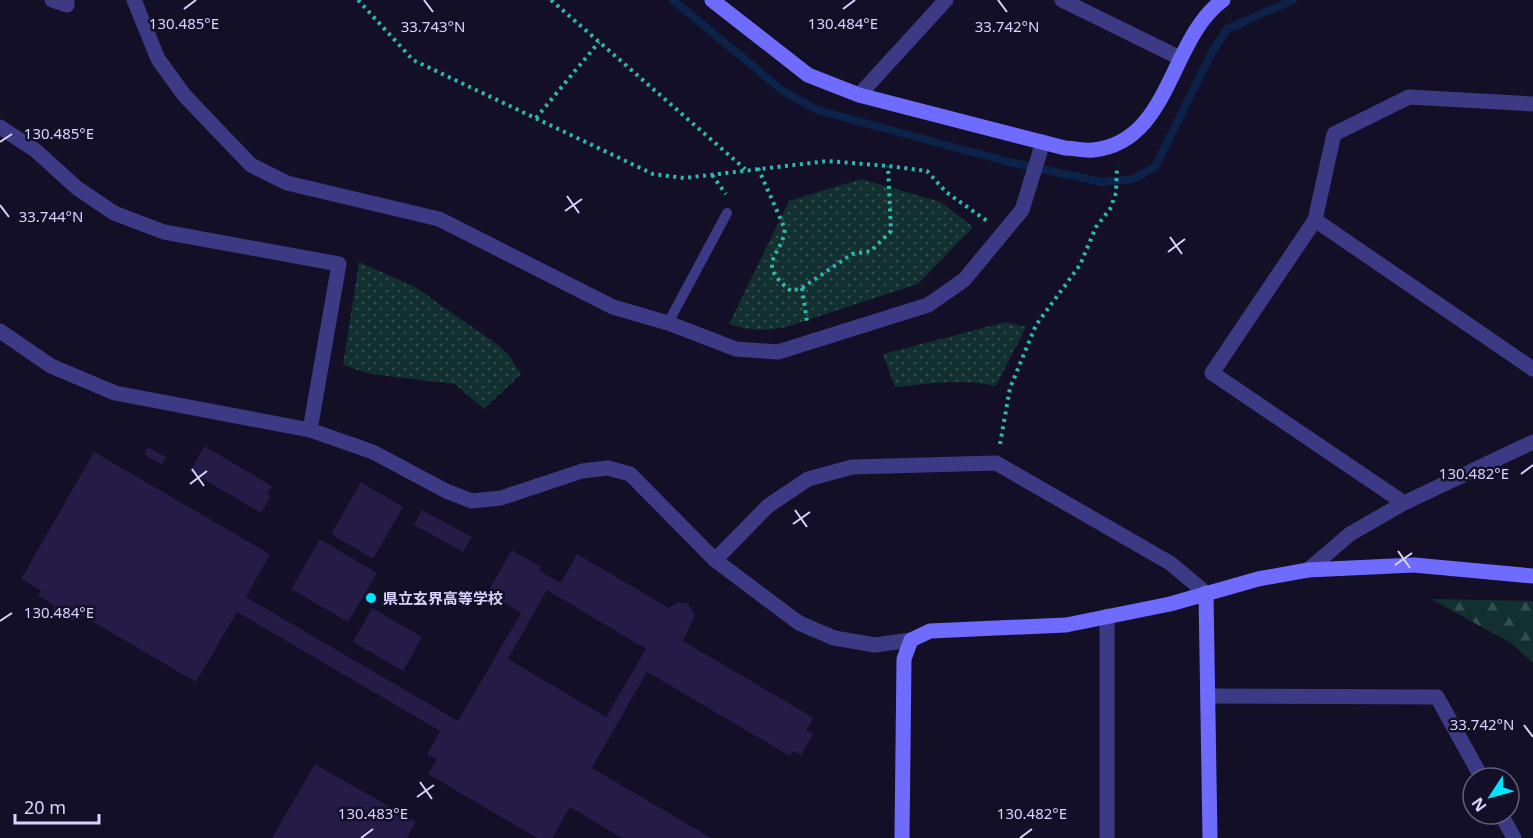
<svg xmlns="http://www.w3.org/2000/svg" width="1533" height="838" viewBox="0 0 1533 838" font-family="'Noto Sans','Noto Sans JP',sans-serif">
  <style>
    .forest { fill: url(#forest-firs) }
    .park { fill: url(#park-dots) }
    .lines { fill: none; stroke-linecap: round; stroke-linejoin: round }
    .stream { stroke: #0c2248; stroke-width: 8 }
    .building { fill: #241b47; fill-rule: evenodd }
    .path { stroke: #2fb8b0; stroke-width: 4; stroke-dasharray: 3 4.5; stroke-linecap: butt }
    .lane { stroke: #3d3a85; stroke-width: 10 }
    .street { stroke: #3d3a85; stroke-width: 15 }
    .secondary { stroke: #6f6bff; stroke-width: 15 }
    .ticks { fill: none; stroke: #d9d4ff; stroke-width: 2 }
    .poi-dot { fill: #00e5ff; stroke: #130f26; stroke-width: 2 }
    .labels { text-anchor: middle; dominant-baseline: central; stroke-width: 5; stroke-linejoin: round; paint-order: stroke }
    .poi-label { font-size: 15px; font-weight: bold; fill: #d9d4ff; stroke: #130f26; text-anchor: start }
    .ticks-label { font-size: 15px; text-anchor: middle; fill: #d9d4ff; stroke: #130f26; stroke-width: 5; stroke-linejoin: round; paint-order: stroke }
  </style>
  <defs>
    <pattern id="forest-firs" width="22" height="20" patternUnits="userSpaceOnUse" patternTransform="scale(1.5)"><rect width="22" height="20" fill="#12302f"/><path d="M5 1l3.5 6h-7zM16 11l3.5 6h-7z" fill="#344d4e"/></pattern>
    <pattern id="park-dots" width="8" height="8" patternUnits="userSpaceOnUse" patternTransform="scale(1.5)"><rect width="8" height="8" fill="#12302f"/><path d="M2 2h.1M6 6h.1" fill="none" stroke="#344d4e" stroke-width="1.8" stroke-linecap="round"/></pattern>
  </defs>
  <rect width="100%" height="100%" fill="#130f26"/>
  <path class="forest" d="M1431,599L1533,601V663L1511,643Z"/>
  <path class="park" d="M861,179L941,202L973,227L918,284L786,327C766,331 748,331 729,324L789,201Z
    M359,262L415,287L498,345L508,354L521,374L484,409L455,384L371,374L343,365Z
    M1006,322L1026,327L996,386C963,378 928,384 895,387L883,354Z"/>
  <g class="lines">
    <path class="stream" d="M673,0L783,91L817,110L1005,161L1101,182L1133,179L1155,167L1212,52L1227,29L1293,0"/>
  </g>
  <path class="building" d="M204,446L272,486L267,494L271,496L261,513L190,471Z
    M148,447L166,457L162,465L144,454Z
    M94,452L270,554L246,597L458,721L521,613L487,593L512,550L541,567L539,571L561,583L577,554L669,608L677,602L687,603L695,615L683,641L814,718L806,731L813,734L801,755L793,751L790,756L647,672L592,768L711,838H622L570,807L552,838H537L428,774L437,760L427,755L440,731L237,612L196,682L78,613L73,621L53,610L55,606L38,596L41,590L21,579ZM547,590L646,649L606,717L508,659Z
    M361,482L403,507L373,559L331,534Z
    M422,510L472,537L463,552L414,525Z
    M320,539L377,573L348,622L291,589Z
    M372,608L422,637L403,671L353,642Z
    M315,764L416,822L407,838H272Z"/>
  <g class="lines">
    <path class="path" d="M358,0L413,60L653,174L684,178L828,161L888,166L927,171L946,192L987,221
      M551,0L745,169
      M536,118L599,42
      M758,168L785,229C782,257 754,262 791,291L802,288L852,254L871,251L891,231L888,166
      M712,175L726,194
      M802,288L807,322
      M1000,444L1010,388L1036,325L1080,265L1096,227L1110,209L1116,193L1117,166"/>
    <path class="lane" d="M668,323L727,213"/>
    <path class="street" d="M52,0L67,5V0
      M134,0L158,59L184,95L251,165L287,183L439,219L613,307L668,323L736,349L778,352L928,305L964,280L1022,210L1043,142
      M1062,0L1180,58
      M859,95L946,0
      M0,127L35,150L77,188L114,213L164,232L339,264L310,430
      M1315,220L1334,134L1409,97L1533,104
      M0,331L51,366L115,393L310,430L373,452L446,491L472,501L501,498L582,471L608,468L630,474L715,560L799,623L834,638L875,645L911,640
      M1404,503L1212,373L1315,220L1533,369
      M715,560L768,506L808,479L852,467L996,463L1170,563L1206,593
      M1308,570L1350,534L1404,503L1533,442
      M1107,616V838
      M1208,696L1437,697L1482,778
      M1501,814L1514,838"/>
    <path class="secondary" d="M712,0L808,75L859,95L1065,148C1074,148 1084,151 1093,150C1171,142 1169,39 1223,0
      M1206,593L1210,838
      M902,838L904,659L911,640L930,631L1066,625L1170,604L1258,579L1308,570L1414,565L1533,576"/>
  </g>
  <path class="ticks" d="M424,0L433,12M998,0L1007,12M184,9L196,0M843,9L855,0M0,142L12,134M567,196L579,213M0,205L9,217M565,211L582,199M1170,237L1182,254M1168,252L1185,239M192,469L204,486M1521,474L1533,465M190,484L207,471M795,510L807,527M793,524L810,512M1398,551L1410,568M1395,565L1412,553M0,621L12,613M1524,725L1533,737M420,782L432,799M417,797L434,785M361,838L373,829M1020,838L1032,829"/>
  <circle class="poi-dot" cx="371" cy="598" r="6"/>
  <g class="labels">
    <g class="poi-label">
      <text x="383" y="598">県立玄界高等学校</text>
    </g>
  </g>
  <g class="ticks-label">
    <text x="184" y="29">130.485°E</text>
    <text x="843" y="29">130.484°E</text>
    <text x="433" y="32">33.743°N</text>
    <text x="1007" y="32">33.742°N</text>
    <text x="59" y="139">130.485°E</text>
    <text x="51" y="222">33.744°N</text>
    <text x="1474" y="479">130.482°E</text>
    <text x="59" y="618">130.484°E</text>
    <text x="1482" y="730">33.742°N</text>
    <text x="373" y="819">130.483°E</text>
    <text x="1032" y="819">130.482°E</text>
  </g>
  <g transform="translate(1491 796) rotate(234)"><circle r="28" fill="#130f26" stroke="#625e7d" stroke-width="1.5"/>
  <path d="M0-4.5L10 22L0 15L-10 22Z" fill="#00e5ff"/>
  <text y="-9" font-size="16" font-weight="bold" text-anchor="middle" fill="#d9d4ff">N</text>
  </g>
  <path d="M15 814v9h84v-9" fill="none" stroke="#d9d4ff" stroke-width="3"/>
  <text x="24" y="814" font-size="18" fill="#d9d4ff" stroke="#130f26" stroke-width="4.5" paint-order="stroke">20 m</text>
</svg>
